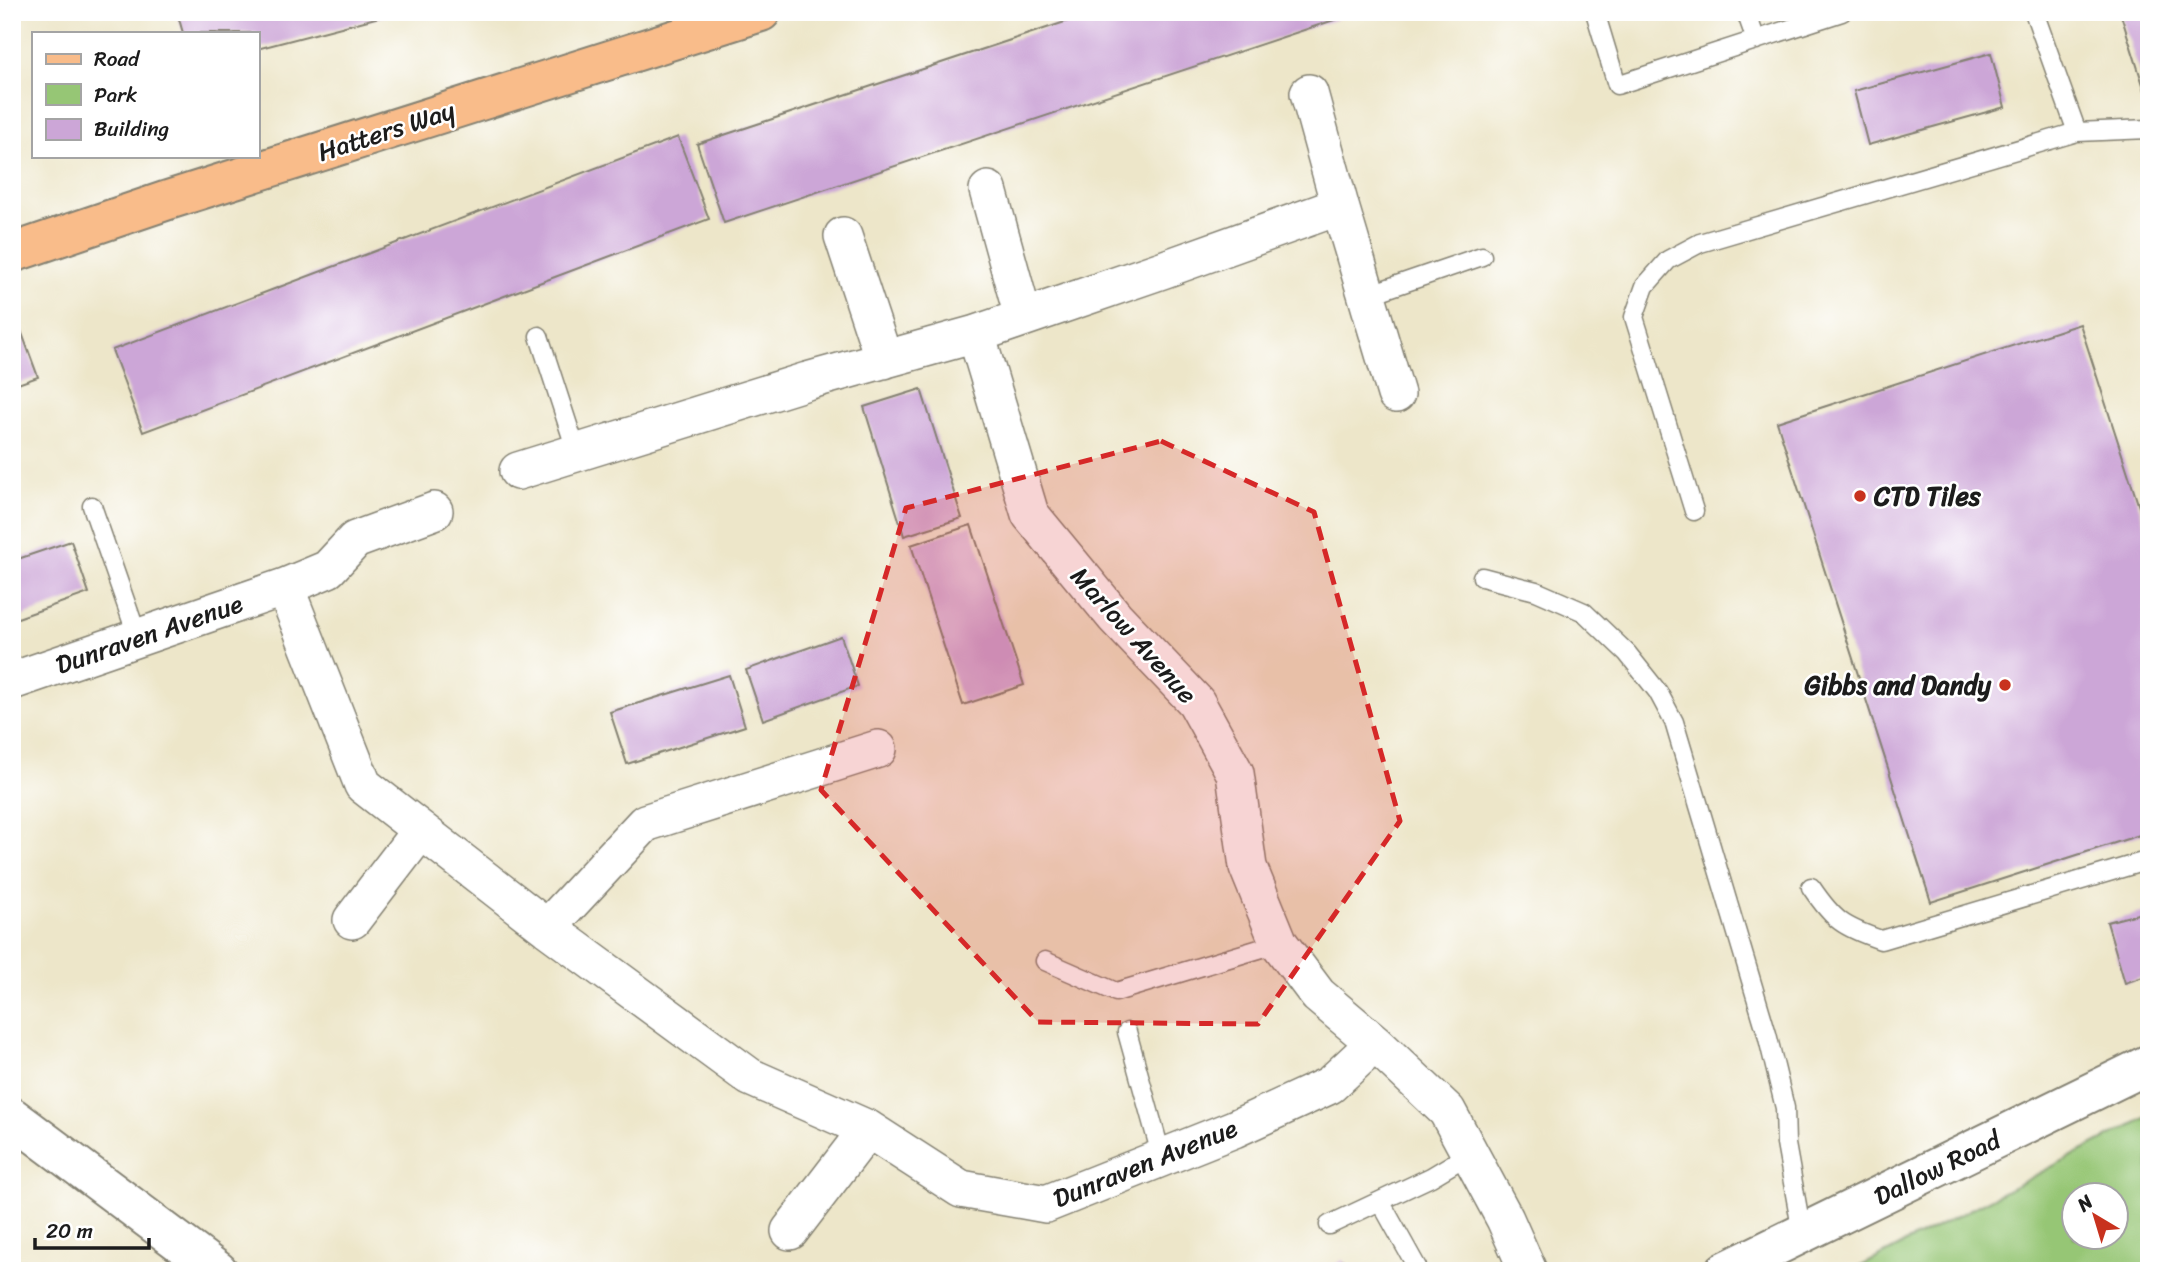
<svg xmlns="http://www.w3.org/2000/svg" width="2161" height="1283" viewBox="0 0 2161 1283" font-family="Sriracha,sans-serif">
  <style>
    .green { fill: #96c675; stroke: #597148; stroke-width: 2; fill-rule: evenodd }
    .building { fill: #cca6d7 }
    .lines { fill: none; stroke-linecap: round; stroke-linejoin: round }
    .service-casing { stroke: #848172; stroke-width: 21 }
    .minor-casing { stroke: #848172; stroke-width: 40 }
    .tertiary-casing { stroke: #848172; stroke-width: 42 }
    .primary-casing { stroke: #848172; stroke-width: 42 }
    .service { stroke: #fff; stroke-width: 18 }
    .minor { stroke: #fff; stroke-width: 37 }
    .tertiary { stroke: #fff; stroke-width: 38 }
    .primary { stroke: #f9bc8a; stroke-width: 38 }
    .marked { fill: #d62828; fill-opacity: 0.2; stroke: #d62828; stroke-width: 5; stroke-dasharray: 14 9; stroke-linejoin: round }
    .poi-dot { fill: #c8321e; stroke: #fff; stroke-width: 2.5 }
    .labels { text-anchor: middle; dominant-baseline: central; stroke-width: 5; stroke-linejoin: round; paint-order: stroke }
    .street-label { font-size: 26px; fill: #1c1c1c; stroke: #fff }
    .poi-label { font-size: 26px; font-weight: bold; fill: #1c1c1c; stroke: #fff; text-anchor: start }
  </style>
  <rect width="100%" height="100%" fill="#fff"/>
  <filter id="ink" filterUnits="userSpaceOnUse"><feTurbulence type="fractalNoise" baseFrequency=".0143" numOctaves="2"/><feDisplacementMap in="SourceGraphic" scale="14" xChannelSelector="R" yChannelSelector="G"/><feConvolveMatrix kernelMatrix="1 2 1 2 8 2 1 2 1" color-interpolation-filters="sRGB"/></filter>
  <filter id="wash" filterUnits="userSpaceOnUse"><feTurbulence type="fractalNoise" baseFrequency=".00686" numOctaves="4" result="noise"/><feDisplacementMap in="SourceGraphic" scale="28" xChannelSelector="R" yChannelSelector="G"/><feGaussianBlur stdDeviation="1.57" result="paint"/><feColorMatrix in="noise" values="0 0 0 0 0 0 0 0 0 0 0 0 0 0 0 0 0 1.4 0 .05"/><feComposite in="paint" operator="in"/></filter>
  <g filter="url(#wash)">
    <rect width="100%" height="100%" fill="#ede6c9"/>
    <path class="green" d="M2149,1116V1271H1852ZM2074,1196H2116V1238H2074Z"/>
    <g id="blocks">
      <path class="building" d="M177,12H395V13L257,49V33H183Z
        M1095,12H1335L1337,19L724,223L697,144Z
        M2120,12H2149V90L2145,91Z
        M1991,53L2005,107L1868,145L1854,91Z
        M678,137L709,219L143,432L112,350Z
        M12,306L38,377L12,386Z
        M2080,324L2149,538V832L1931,902L1777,422Z
        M921,389L962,518L904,536L864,407Z
        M971,525L1024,685L963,705L911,545Z
        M71,541L89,593L12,620V561Z
        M841,636L858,686L763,720L746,670Z
        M729,675L745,726L627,764L610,712Z
        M2149,911V975L2125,983L2107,922Z
        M1343,1260L1348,1271H1323Z"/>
    </g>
  </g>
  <g filter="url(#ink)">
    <use href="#blocks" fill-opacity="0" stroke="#848172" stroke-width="2"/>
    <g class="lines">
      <g class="service-casing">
        <path id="service" d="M1595,12L1617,85L1842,12
          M1746,12L1756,40
          M2034,12L2077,132
          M1368,295L1482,256
          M539,336L577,453
          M92,506L138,638
          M1694,511L1634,317L1645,286L1668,260L1700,243L2077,132L2149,129
          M1482,577L1536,591L1584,612L1627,653L1658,692L1674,722L1767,1034L1785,1108L1786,1144L1802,1233
          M1811,887C1834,921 1843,927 1881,940L2149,860
          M1045,961L1116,992L1279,943
          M1127,1032L1162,1158
          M1380,1201L1419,1271
          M1329,1225L1431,1177L1471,1153"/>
      </g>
      <g class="minor-casing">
        <path id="minor" d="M1309,93L1340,206L1396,394
          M988,190L1023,317
          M1340,206L1162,270L976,334L1030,514L1115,617L1196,702L1235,773L1248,867L1279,943L1318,995L1375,1043L1447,1111L1505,1219L1528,1271
          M843,236L884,360
          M518,471L807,381L976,334
          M285,587L328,569L355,540L434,511
          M12,681L285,587L363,785L547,928L750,1077L868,1129L961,1189L1046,1204L1234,1129L1330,1085L1375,1043
          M352,920L421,830
          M547,928L645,823L878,749
          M790,1231L868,1129"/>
      </g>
      <g class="tertiary-casing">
        <path id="tertiary" d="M12,1117L218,1271
          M1725,1271L2149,1064"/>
      </g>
      <g class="primary-casing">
        <path id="primary" d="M12,253L165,201L761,12"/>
      </g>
      <use href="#service" class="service"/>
      <use href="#minor" class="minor"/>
      <use href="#tertiary" class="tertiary"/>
      <use href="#primary" class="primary"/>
    </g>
  </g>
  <path class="marked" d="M1161,441L1314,512L1400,821L1258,1024L1038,1022L821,790L906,508Z"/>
  <g class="poi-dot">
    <circle cx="1860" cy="496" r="7"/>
    <circle cx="2005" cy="685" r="7"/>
  </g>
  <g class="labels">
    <g class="street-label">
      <text transform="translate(386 131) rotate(-18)">Hatters Way</text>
      <text transform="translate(149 634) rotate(-19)">Dunraven Avenue</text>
      <text transform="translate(1134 635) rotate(48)">Marlow Avenue</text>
      <text transform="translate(1145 1163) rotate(-22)">Dunraven Avenue</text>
      <text transform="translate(1937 1168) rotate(-26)">Dallow Road</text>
    </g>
    <g class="poi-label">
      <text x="1874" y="496">CTD Tiles</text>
      <text x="1991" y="685" text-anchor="end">Gibbs and Dandy</text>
    </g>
  </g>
  <rect width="2161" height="1283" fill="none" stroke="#fff" stroke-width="42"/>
  <rect x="32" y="32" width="228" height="126" fill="#ffffff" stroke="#a4a4a4" stroke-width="2"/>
  <rect x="46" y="54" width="35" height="10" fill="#f9bc8a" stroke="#a4a4a4" stroke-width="2"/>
  <text x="94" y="66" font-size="21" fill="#1c1c1c">Road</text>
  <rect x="46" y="84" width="35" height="21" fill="#96c675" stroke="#a4a4a4" stroke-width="2"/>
  <text x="94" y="102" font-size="21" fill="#1c1c1c">Park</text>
  <rect x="46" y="119" width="35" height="21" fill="#cca6d7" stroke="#a4a4a4" stroke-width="2"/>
  <text x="94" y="136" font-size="21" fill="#1c1c1c">Building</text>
  <g transform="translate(2095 1216) rotate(322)"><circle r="33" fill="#ffffff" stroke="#a4a4a4" stroke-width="2"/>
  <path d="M0-5L12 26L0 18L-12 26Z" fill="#c8321e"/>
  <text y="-10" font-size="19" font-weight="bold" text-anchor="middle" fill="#1c1c1c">N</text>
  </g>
  <path d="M35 1238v10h114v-10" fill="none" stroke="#1c1c1c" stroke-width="3.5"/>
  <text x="46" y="1238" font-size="21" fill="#1c1c1c" stroke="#ffffff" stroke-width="5" paint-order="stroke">20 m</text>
</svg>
